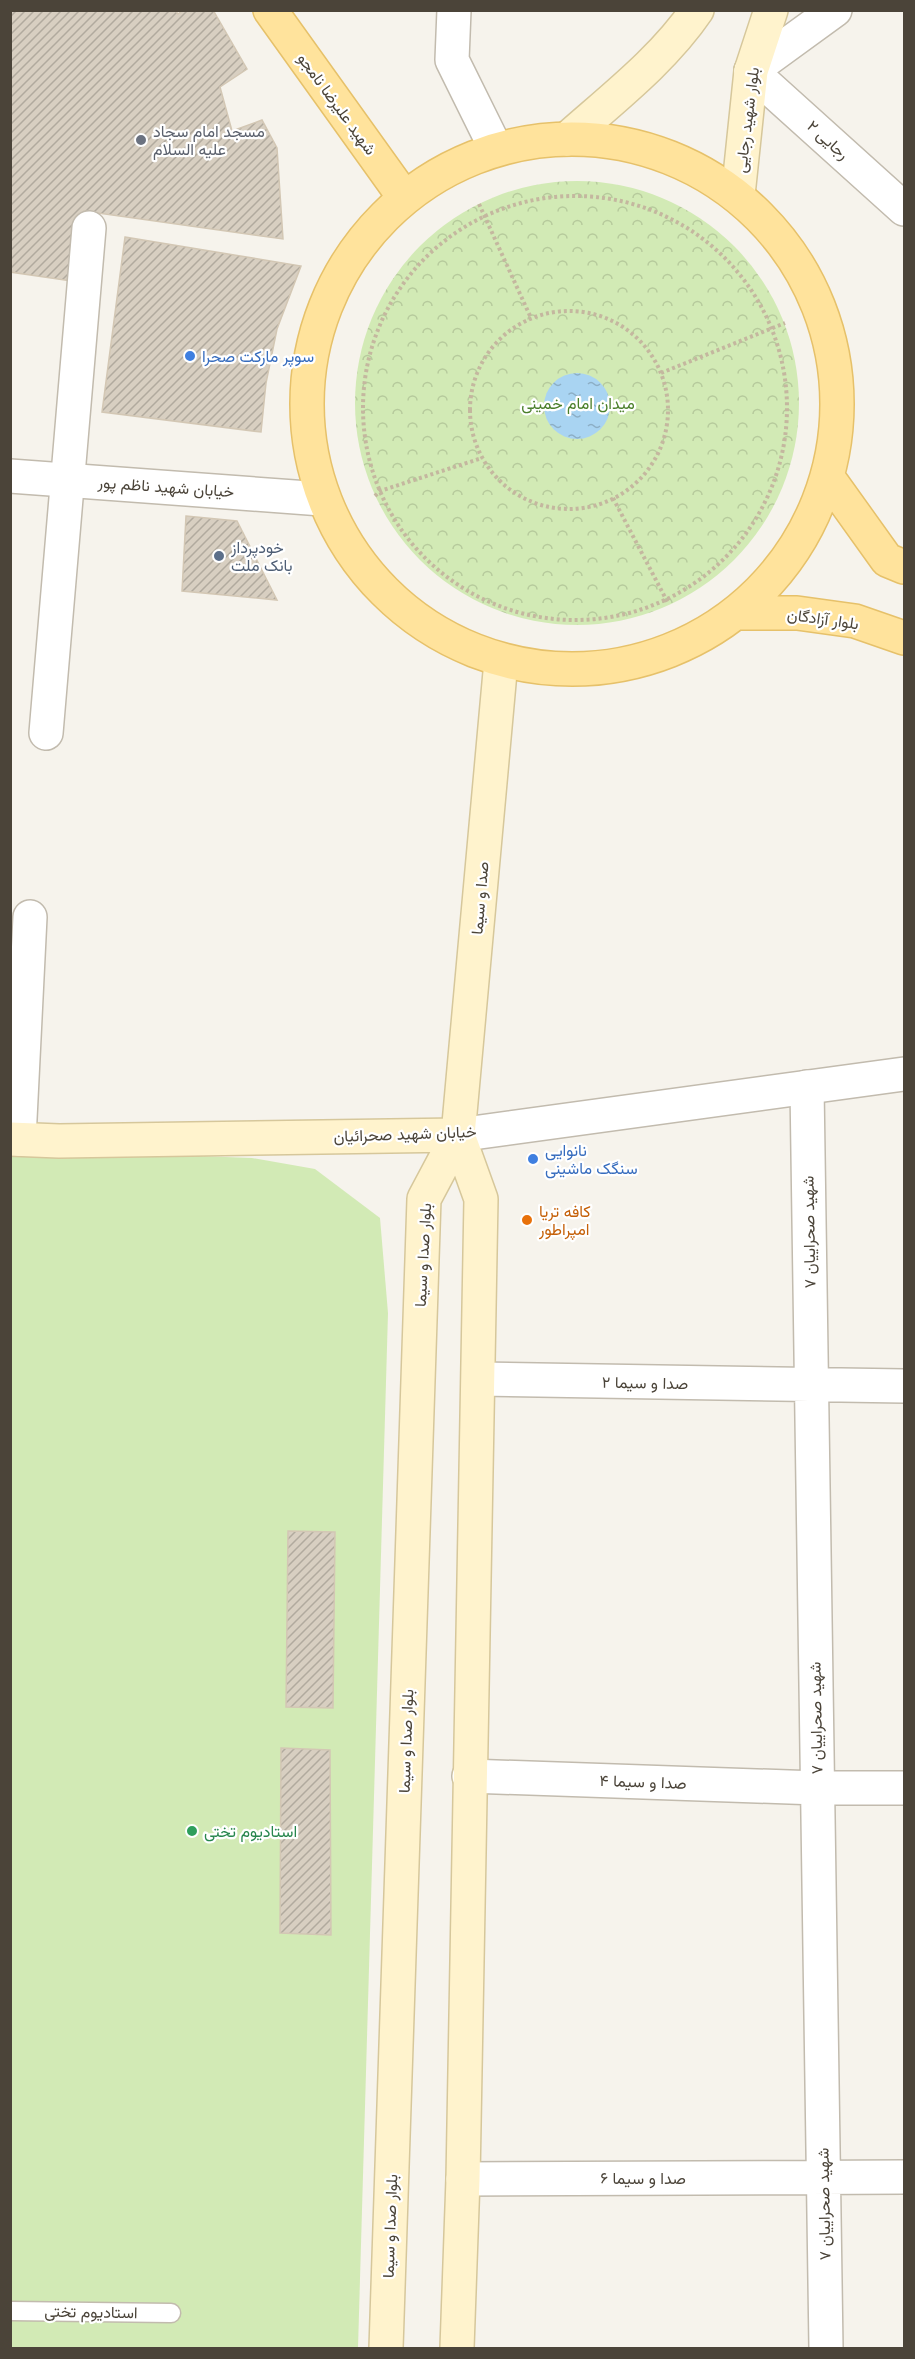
<svg xmlns="http://www.w3.org/2000/svg" width="915" height="2359" viewBox="0 0 915 2359" font-family="Arial,Vazirmatn,sans-serif">
  <style>
    .forest { fill: url(#forest-crowns) }
    .pitch { fill: #d2eab5 }
    .water { fill: url(#water-ripples) }
    .building { fill: url(#building-hatch); stroke: #d3c7b4; stroke-width: 1.5 }
    .lines { fill: none; stroke-linecap: round; stroke-linejoin: round }
    .service-casing { stroke: #c2bbae; stroke-width: 21 }
    .minor-casing { stroke: #c2bbae; stroke-width: 36 }
    .tertiary-casing { stroke: #c2bbae; stroke-width: 36 }
    .secondary-casing { stroke: #d6c79b; stroke-width: 36 }
    .primary-casing { stroke: #e6c16a; stroke-width: 36 }
    .path { stroke: #c4b79f; stroke-width: 4; stroke-dasharray: 3 3; stroke-linecap: butt }
    .service { stroke: #fff; stroke-width: 18 }
    .minor { stroke: #fff; stroke-width: 33 }
    .tertiary { stroke: #fff; stroke-width: 33 }
    .secondary { stroke: #fff3cd; stroke-width: 33 }
    .primary { stroke: #ffe39c; stroke-width: 33 }
    .worship-dot { fill: #6b7280; stroke: #fff; stroke-width: 2 }
    .shop-dot { fill: #3f7fe0; stroke: #fff; stroke-width: 2 }
    .service-dot { fill: #5c6f8a; stroke: #fff; stroke-width: 2 }
    .food-dot { fill: #e8710a; stroke: #fff; stroke-width: 2 }
    .leisure-dot { fill: #2e9e5b; stroke: #fff; stroke-width: 2 }
    .labels { text-anchor: middle; dominant-baseline: central; stroke-width: 4.5; stroke-linejoin: round; paint-order: stroke }
    .street-label { font-size: 16px; fill: #4b4439; stroke: #fff }
    .worship-label { font-size: 16px; fill: #5b616d; stroke: #fff; text-anchor: start }
    .shop-label { font-size: 16px; fill: #366cbe; stroke: #fff; text-anchor: start }
    .park-label { font-size: 16px; fill: #4a7f2a; stroke: #fff }
    .service-label { font-size: 16px; fill: #4e5e75; stroke: #fff; text-anchor: start }
    .food-label { font-size: 16px; fill: #c56008; stroke: #fff; text-anchor: start }
    .leisure-label { font-size: 16px; fill: #27864d; stroke: #fff; text-anchor: start }
  </style>
  <defs>
    <pattern id="forest-crowns" width="20" height="18" patternUnits="userSpaceOnUse" patternTransform="scale(1.5)"><rect width="20" height="18" fill="#d2eab5"/><path d="M2 6a3 3 0 1 1 6 0M12 15a3 3 0 1 1 6 0" fill="none" stroke="#b6ca9c"/></pattern>
    <pattern id="water-ripples" width="26" height="14" patternUnits="userSpaceOnUse" patternTransform="scale(1.5)"><rect width="26" height="14" fill="#a9d4f2"/><path d="M2 4q2-2 4 0t4 0M15 11q2-2 4 0t4 0" fill="none" stroke="#8caec5"/></pattern>
    <pattern id="building-hatch" width="6" height="6" patternUnits="userSpaceOnUse" patternTransform="scale(1.5)"><rect width="6" height="6" fill="#d8cfc1"/><path d="M-1 1l2-2M0 6l6-6M5 7l2-2" fill="none" stroke="#b1aa9e"/></pattern>
  </defs>
  <rect width="100%" height="100%" fill="#f6f3ec"/>
  <path class="forest" d="M355 403a222 222 0 1 1 444 0a222 222 0 1 1-444 0Z"/>
  <path class="pitch" d="M11,1149L252,1158L315,1169L380,1218L388,1313L358,2348H11Z"/>
  <path class="water" d="M544 406a33 33 0 1 1 66 0a33 33 0 1 1-66 0Z"/>
  <path class="building" d="M10,10H175L178,14L183,10H213L247,69L220,87L232,131L262,120L277,148L283,239L84,211L78,282L10,272Z
    M125,237L301,266L277,329L266,383L261,432L102,412Z
    M186,516L237,521L277,600L182,591Z
    M288,1531L335,1532L333,1708L286,1707Z
    M281,1748L330,1750L331,1935L280,1933Z"/>
  <g class="lines">
    <g class="service-casing">
      <path id="service" d="M10,2311L171,2313"/>
    </g>
    <g class="minor-casing">
      <path id="minor" d="M751,71L904,209
        M46,733L89,228
        M807,1087L826,2348
        M19,1139L30,917
        M479,1379L904,1386
        M469,1776L817,1788H904
        M463,2179L904,2177"/>
    </g>
    <g class="tertiary-casing">
      <path id="tertiary" d="M454,10L452,60L496,149
        M751,71L835,10
        M10,476L322,499
        M458,1135L904,1074"/>
    </g>
    <g class="secondary-casing">
      <path id="secondary" d="M567,139C612,99 663,60 697,10
        M738,195L751,71L771,10
        M10,1139L59,1141L458,1135
        M386,2348L424,1199L458,1135L501,661
        M457,2348L463,2179L481,1199L458,1135"/>
    </g>
    <g class="primary-casing">
      <path id="primary" d="M270,10L404,197
        M307 404a265 265 0 1 1 530 0a265 265 0 1 1-530 0Z
        M829,479L887,560L904,567
        M738,613H797L855,621L904,638"/>
    </g>
    <path class="path" d="M363 408a212 212 0 1 1 424 0a212 212 0 1 1-424 0Z
      M479,204L531,318
      M470 410a99 99 0 1 1 198 0a99 99 0 1 1-198 0Z
      M661,373L785,323
      M375,496L380,491L482,458
      M613,498L668,603"/>
    <use href="#service" class="service"/>
    <use href="#minor" class="minor"/>
    <use href="#tertiary" class="tertiary"/>
    <use href="#secondary" class="secondary"/>
    <use href="#primary" class="primary"/>
  </g>
  <circle class="worship-dot" cx="141" cy="140" r="6"/>
  <g class="shop-dot">
    <circle cx="190" cy="356" r="6"/>
    <circle cx="533" cy="1159" r="6"/>
  </g>
  <circle class="service-dot" cx="219" cy="556" r="6"/>
  <circle class="food-dot" cx="527" cy="1220" r="6"/>
  <circle class="leisure-dot" cx="192" cy="1831" r="6"/>
  <g class="labels">
    <g class="street-label">
      <text transform="translate(337 104) rotate(54)">شهید علیرضا نامجو</text>
      <text transform="translate(747 120) rotate(-83)">بلوار شهید رجایی</text>
      <text transform="translate(828 140) rotate(42)">رجایی ۲</text>
      <text transform="translate(166 487) rotate(4)">خیابان شهید ناظم پور</text>
      <text transform="translate(823 619) rotate(8)">بلوار آزادگان</text>
      <text transform="translate(480 898) rotate(-85)">صدا و سیما</text>
      <text transform="translate(405 1134) rotate(-2)">خیابان شهید صحرائیان</text>
      <text transform="translate(809 1232) rotate(-91)">شهید صحراییان ۷</text>
      <text transform="translate(423 1255) rotate(-87)">بلوار صدا و سیما</text>
      <text transform="translate(645 1383) rotate(1)">صدا و سیما ۲</text>
      <text transform="translate(816 1718) rotate(-91)">شهید صحراییان ۷</text>
      <text transform="translate(406 1741) rotate(-88)">بلوار صدا و سیما</text>
      <text transform="translate(643 1782) rotate(2)">صدا و سیما ۴</text>
      <text x="643" y="2178">صدا و سیما ۶</text>
      <text transform="translate(824 2204) rotate(-91)">شهید صحراییان ۷</text>
      <text transform="translate(390 2226) rotate(-88)">بلوار صدا و سیما</text>
      <text transform="translate(91 2312) rotate(1)">استادیوم تختی</text>
    </g>
    <g class="worship-label">
      <text x="153" y="131">مسجد امام سجاد<tspan x="153" dy="18">علیه السلام</tspan></text>
    </g>
    <g class="shop-label">
      <text x="202" y="356">سوپر مارکت صحرا</text>
      <text x="545" y="1150">نانوایی<tspan x="545" dy="18">سنگک ماشینی</tspan></text>
    </g>
    <g class="park-label">
      <text x="578" y="403">میدان امام خمینی</text>
    </g>
    <g class="service-label">
      <text x="231" y="547">خودپرداز<tspan x="231" dy="18">بانک ملت</tspan></text>
    </g>
    <g class="food-label">
      <text x="539" y="1211">کافه تریا<tspan x="539" dy="18">امپراطور</tspan></text>
    </g>
    <g class="leisure-label">
      <text x="204" y="1831">استادیوم تختی</text>
    </g>
  </g>
  <rect width="915" height="2359" fill="none" stroke="#4b4439" stroke-width="24"/>
</svg>
